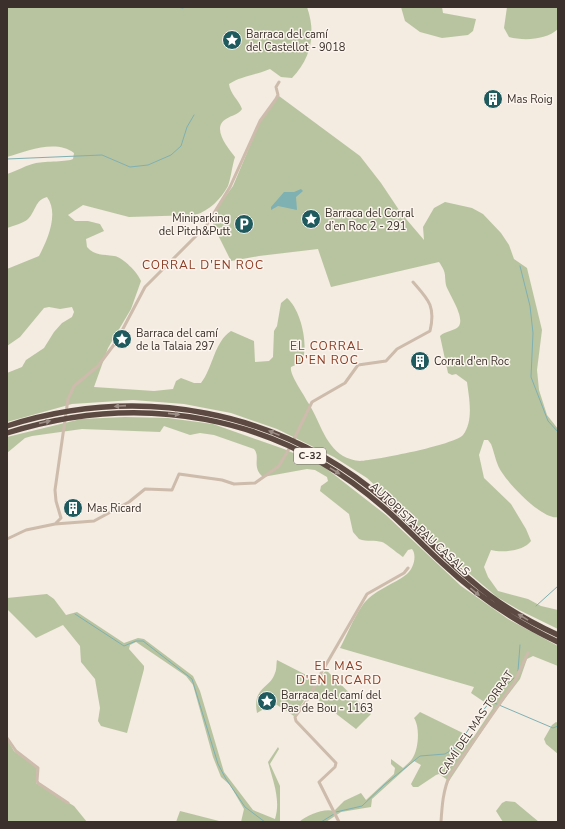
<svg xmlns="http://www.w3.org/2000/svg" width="565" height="829" viewBox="0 0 565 829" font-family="'Nunito Sans',sans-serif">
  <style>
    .green { fill: #b8c4a0 }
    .water { fill: #7fb0b2 }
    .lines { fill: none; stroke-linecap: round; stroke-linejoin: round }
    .stream { stroke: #7fb0b2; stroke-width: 1 }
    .minor { stroke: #cdbbac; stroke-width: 3 }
    .motorway { stroke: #5c4a42; stroke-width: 5.5 }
    .oneway { fill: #9c8e87 }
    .labels { text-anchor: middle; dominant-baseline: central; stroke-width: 3; stroke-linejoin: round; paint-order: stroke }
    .shield { fill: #fbf5ee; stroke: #756b66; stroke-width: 1 }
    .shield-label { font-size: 10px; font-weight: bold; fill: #3b302b }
    .poi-label { font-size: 11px; fill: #3b302b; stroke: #fbf5ee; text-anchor: start }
    .street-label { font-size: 11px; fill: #3b302b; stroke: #fbf5ee }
    .neighbourhood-label { font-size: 12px; letter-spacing: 1px; fill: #8c3b22; stroke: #fbf5ee }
  </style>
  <rect width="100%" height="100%" fill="#f4ebe1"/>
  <path class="green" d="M7,7H307C316,33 312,57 292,78L281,77L270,69C256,75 241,76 229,84C230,94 239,100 242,109C238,115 232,115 226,119C211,128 228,148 235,157C232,166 231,178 228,186C221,199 209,211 195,215L129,217L83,205L68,215L75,221H88L100,224L104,231L86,239L87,247C95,256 103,254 114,256C123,257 138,273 141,281L131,309L108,348L94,387L154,391L173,389L176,381L181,378L194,383H201C213,368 214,342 231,331L254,341L255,362L269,361L273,357L274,331L277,326L281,303L287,298C301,310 309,345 302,362L291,367C289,374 303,393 307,401C320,420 323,443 343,456C347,458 355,461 360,461C376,460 454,445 463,435C474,421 469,397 467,382L456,374L452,375L448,373L440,336C445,331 455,331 459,326C465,316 448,293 446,285C444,273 447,274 439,262L331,287L318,249L259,256L231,261L213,225L214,219L211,216L233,186L262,117L279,96L360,156L381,183L401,213L424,240L423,227L434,208L445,202L472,208L483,214L501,233L509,245L514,259L527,268L542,330L537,370L539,390L547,415L558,429V517C544,521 510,485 503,474C496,465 495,454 491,444L488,440H484L479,455L484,478L511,504L526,529L531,541C524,551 502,553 491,550L484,567L488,577L498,591L528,599L541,606L558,610V629L519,610L497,597L471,575L367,478L334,457L277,429L231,413L184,404L133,400L72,404L7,422V373L22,367L26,360L44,348L54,332L62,323L72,317L74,312L72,307L60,309L49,307L44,308L20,337L7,346V269L39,256C48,239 59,213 47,197C35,200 36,211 28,219C24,223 13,226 7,228V174C17,171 26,165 36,163C46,161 68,162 73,159L74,153C56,139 27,151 7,157Z
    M401,7H442L443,13L476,19L473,31L468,35L442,38L420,32L405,21Z
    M507,7H558V29C546,40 524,41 509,37L504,28Z
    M125,417L168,418L213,424L284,449L323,466L386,515L461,586L508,619L558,646V666L533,656L527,659L520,679L494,713L449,781L439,774L436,775L418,787H413L411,784L421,765L414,761L372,799L371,807L341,812L326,822H299C307,815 324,808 334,811L344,801L361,793L366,800L394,774L395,768L391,764V759L403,768C406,765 410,762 412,759C419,749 420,727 414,718L420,712L473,738L493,708L471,693L474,687L340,648C347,635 353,619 362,606C373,590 393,585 407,574C414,568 417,555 412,549L408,550L403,557C400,555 384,542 382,542C375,540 367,542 359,539L353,532L349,514L320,491L321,486L328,481L327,477L315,470L307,469L263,477C251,467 261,457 254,449L214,435L200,433L190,435L164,426L160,432L82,429L32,436L25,438L7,453V437L81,419Z
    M47,594L54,599L66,615L77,612L124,643L138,638L144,639L193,676L200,691L224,772L253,810L275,819C281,800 273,781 268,762L278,747L279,749L270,764L280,786V822H241L244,809L230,785L221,777L213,757L193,685L186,676L136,642L130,645L129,649L144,666V669L127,733L101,726L98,721L100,708L95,679L81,662L80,646L63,625L36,638L7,609V598Z
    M277,660L318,681L326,670L371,714L356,729L309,693L294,716L274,703L257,713C252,687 270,689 275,673C277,669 276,664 277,660Z
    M556,722L558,723V754L546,744L544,739L552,725Z
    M7,739L14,751L37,768L36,783L74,806L87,822H7Z
    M506,801L515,802L539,822H503L496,811L502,803Z
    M180,811L223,822H176Z"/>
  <path class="water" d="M301,189L303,191L296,197L297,210L278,206L271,210V207L284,192H294Z"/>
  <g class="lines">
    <path class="stream" d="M176,7L183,8
      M7,159L102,155L130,167L148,165L171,155L181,146L187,127L194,115
      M520,266L530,306L533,333L531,377L548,421L558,432
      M536,606L558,586
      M75,614L124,646L136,641H143L192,679L218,764L226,779L245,807L265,822
      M518,671L520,645
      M492,702L553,728L558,726
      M336,812L362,806L384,785L420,756L445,754L458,746L470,727L489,703L514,678
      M321,822L334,814"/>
    <path class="minor" d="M293,441L312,402L345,383L358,365L386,361L397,349L430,331C436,306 428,299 413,282
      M55,524L94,521L129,502L145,489L172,490L179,474L222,480L234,484L255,483L279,466L290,447
      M7,539L26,530L55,524L61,518L56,501L55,490L68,399L74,386L98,366L116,342L145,287L206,226L230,187L260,121L276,99L278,95L276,87L279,82
      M7,738L16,751L38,768L37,781L38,783L68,803
      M339,822L319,782L335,767L336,763L296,721L295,717L310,696L320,675L367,594L404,573L408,568
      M441,822C442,806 443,790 450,775L514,683L528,653"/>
    <path class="motorway" d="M7,426C140,384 279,409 386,501C416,527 442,557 473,582C498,604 528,621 558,635
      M7,433C140,391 277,414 383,507C404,525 422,545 442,563C477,596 515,622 558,642"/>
  </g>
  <defs><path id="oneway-solid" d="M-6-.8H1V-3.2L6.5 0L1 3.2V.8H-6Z"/></defs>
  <g class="oneway">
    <use href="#oneway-solid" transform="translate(120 406) rotate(176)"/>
    <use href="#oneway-solid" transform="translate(174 414) rotate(6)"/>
    <use href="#oneway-solid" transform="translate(45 422) rotate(-13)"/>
    <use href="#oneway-solid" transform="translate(274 433) rotate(-158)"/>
    <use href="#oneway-solid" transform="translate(335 471) rotate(32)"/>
    <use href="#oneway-solid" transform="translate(475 592) rotate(39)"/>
    <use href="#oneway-solid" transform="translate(523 617) rotate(-149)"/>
  </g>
  <defs>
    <g id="sight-disc" transform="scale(1)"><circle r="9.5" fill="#1f5a5e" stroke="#fbf5ee"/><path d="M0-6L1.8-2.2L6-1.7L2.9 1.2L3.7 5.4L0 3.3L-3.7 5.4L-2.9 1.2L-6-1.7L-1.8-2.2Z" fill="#fff"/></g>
    <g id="building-disc" transform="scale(1)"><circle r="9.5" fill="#1f5a5e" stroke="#fbf5ee"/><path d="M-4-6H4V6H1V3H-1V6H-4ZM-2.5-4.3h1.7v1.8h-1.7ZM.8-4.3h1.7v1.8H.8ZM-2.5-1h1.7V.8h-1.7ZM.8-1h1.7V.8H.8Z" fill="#fff"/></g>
    <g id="parking-disc" transform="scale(1)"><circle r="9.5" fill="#1f5a5e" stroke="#fbf5ee"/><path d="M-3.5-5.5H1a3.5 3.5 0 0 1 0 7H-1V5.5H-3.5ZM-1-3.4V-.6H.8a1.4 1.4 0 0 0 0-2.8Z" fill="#fff"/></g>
  </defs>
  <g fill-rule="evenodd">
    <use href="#sight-disc" x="232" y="40"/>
    <use href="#building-disc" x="493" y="99"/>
    <use href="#sight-disc" x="311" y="219"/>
    <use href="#parking-disc" x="244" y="224"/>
    <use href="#sight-disc" x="122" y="339"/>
    <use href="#building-disc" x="420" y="361"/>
    <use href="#building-disc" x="73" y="508"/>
    <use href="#sight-disc" x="267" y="701"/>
  </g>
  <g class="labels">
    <rect class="shield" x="294" y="448" width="32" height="16" rx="3"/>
    <g class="shield-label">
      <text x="310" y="456">C-32</text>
    </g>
    <g class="poi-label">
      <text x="246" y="34">Barraca del camí<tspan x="246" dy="13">del Castellot - 9018</tspan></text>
      <text x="507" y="99">Mas Roig</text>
      <text x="325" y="213">Barraca del Corral<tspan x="325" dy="13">d’en Roc 2 - 291</tspan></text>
      <text x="230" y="218" text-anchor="end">Miniparking<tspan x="230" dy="13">del Pitch&amp;Putt</tspan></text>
      <text x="136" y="333">Barraca del camí<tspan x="136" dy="13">de la Talaia 297</tspan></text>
      <text x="434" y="361">Corral d'en Roc</text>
      <text x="87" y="508">Mas Ricard</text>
      <text x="281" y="695">Barraca del camí del<tspan x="281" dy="13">Pas de Bou - 1163</tspan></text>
    </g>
    <g class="street-label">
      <text transform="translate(420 529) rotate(43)">AUTOPISTA PAU CASALS</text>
      <text transform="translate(476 723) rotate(-56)">CAMÍ DEL MAS TORRAT</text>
    </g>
    <g class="neighbourhood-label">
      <text x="203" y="265">CORRAL D'EN ROC</text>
      <text x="327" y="346">EL CORRAL<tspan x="327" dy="14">D'EN ROC</tspan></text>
      <text x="339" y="666">EL MAS<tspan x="339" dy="14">D'EN RICARD</tspan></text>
    </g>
  </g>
  <rect width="565" height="829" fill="none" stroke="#3b302b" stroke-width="16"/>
</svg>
